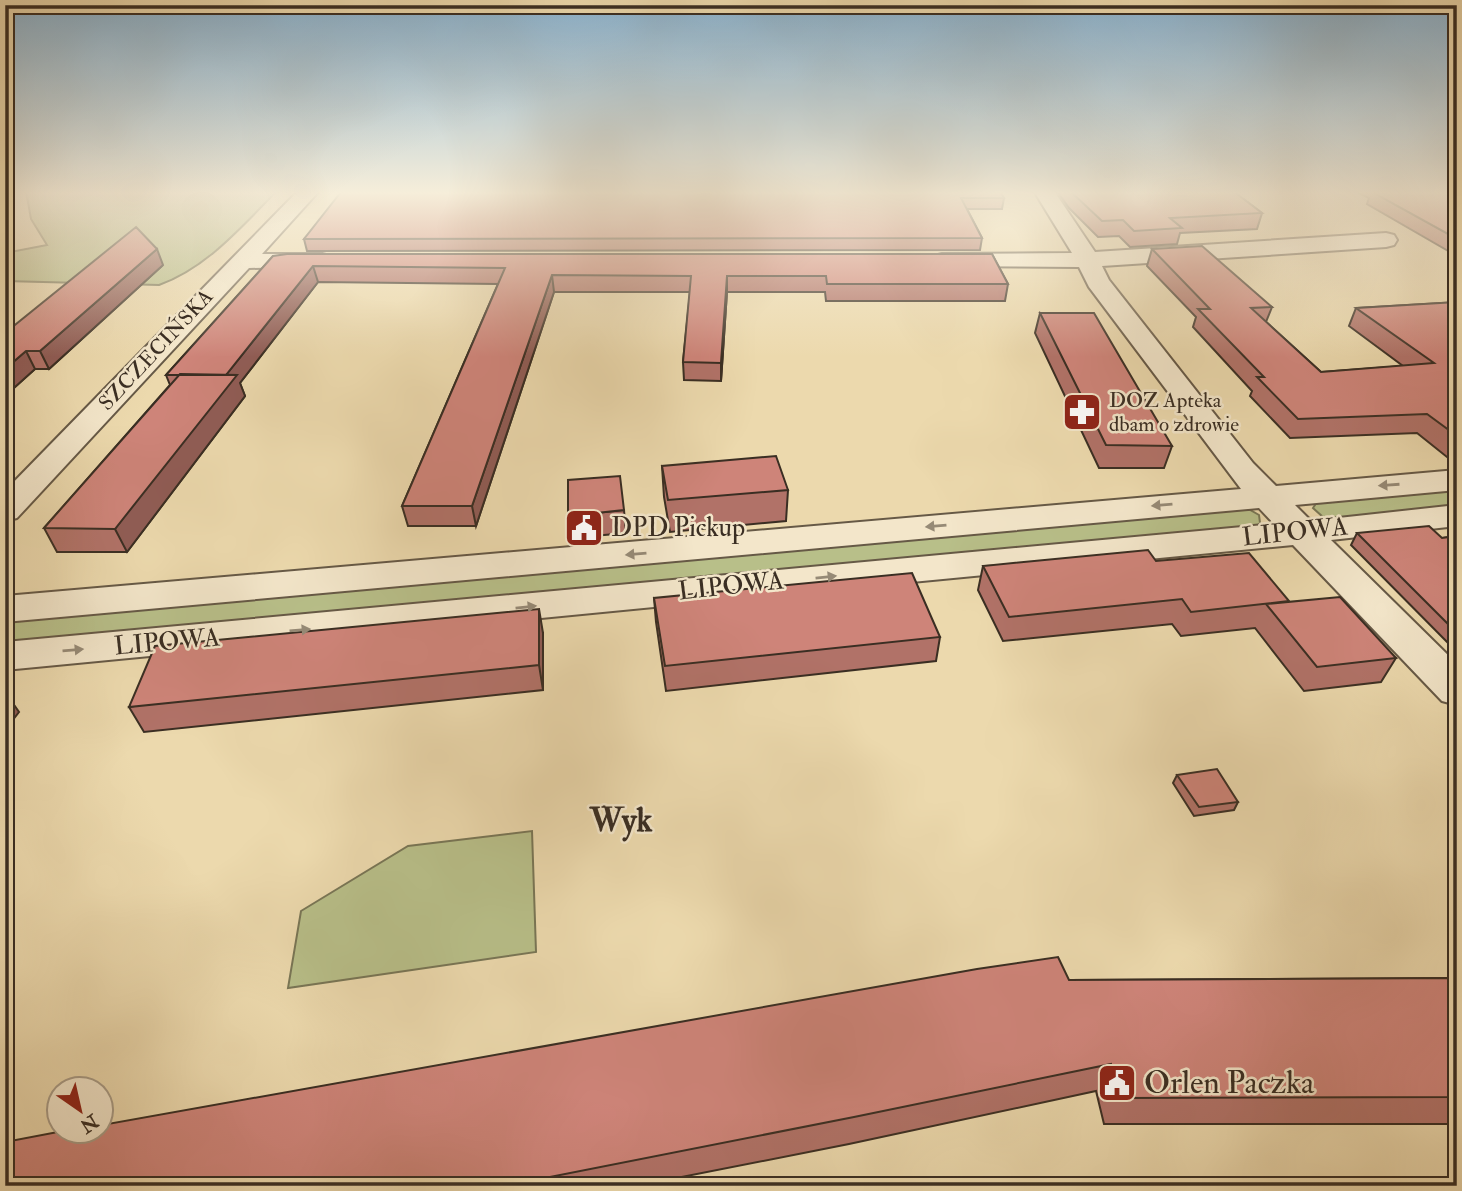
<svg xmlns="http://www.w3.org/2000/svg" width="1462" height="1191" viewBox="0 0 1462 1191" font-family="'IM FELL Double Pica',serif">
  <style>
    .green { fill: #b8bf89; stroke: #797656; stroke-width: 2 }
    .lines { fill: none; stroke-linecap: round; stroke-linejoin: round }
    .minor-casing { stroke: #665946; stroke-width: 4 }
    .minor { fill: #f3e6ca; fill-rule: evenodd }
    .wall { fill: #b17268; stroke: #3a2e23; stroke-width: 2 }
    .shaded-wall { fill: #905c55; stroke: #3a2e23; stroke-width: 2 }
    .building { fill: #ce8479; stroke: #3a2e23; stroke-width: 2 }
    .oneway { fill: #968a76 }
    .labels { text-anchor: middle; dominant-baseline: central; stroke-width: 5; stroke-linejoin: round; paint-order: stroke }
    .far-street-label { font-size: 21px; fill: #3a2e23; stroke: #f3e6ca }
    .far-poi-label { font-size: 21px; fill: #3a2e23; stroke: #f3e6ca; text-anchor: start }
    .poi-label { font-size: 26px; fill: #3a2e23; stroke: #f3e6ca; text-anchor: start }
    .street-label { font-size: 26px; fill: #3a2e23; stroke: #f3e6ca }
    .near-poi-label { font-size: 32px; fill: #3a2e23; stroke: #f3e6ca; text-anchor: start }
    .near-neighbourhood-label { font-size: 33px; font-weight: bold; fill: #3a2e23; stroke: #f3e6ca }
  </style>
  <rect width="100%" height="100%" fill="#ecd9ad"/>
  <filter id="stains"><feTurbulence type="fractalNoise" baseFrequency=".00286" numOctaves="4"/><feColorMatrix values="0 0 0 0 .2 0 0 0 0 .09 0 0 0 0 .02 0 0 0 .5 -.17"/></filter>
  <radialGradient id="worn" r=".72"><stop offset=".6" stop-color="#630" stop-opacity="0"/><stop offset="1" stop-color="#630" stop-opacity=".3"/></radialGradient>
  <path class="green" d="M26,191H277C242,226 207,268 159,285L5,281V253L47,245L31,219Z
    M1457,488V509L1336,520L1323,517L1313,508L1317,502Z
    M1245,507L1259,515L1260,523L1256,527L5,647V617Z
    M532,831L536,952L288,988L301,911L408,846Z"/>
  <g class="lines">
    <g class="minor-casing">
      <path id="minor" d="M298,191H319L262,254H322L330,256L334,261L330,266L249,268L17,518L5,521V491Z
        M1034,191H1054L1095,252L1386,233L1394,235L1397,240L1394,245L1386,247L1102,266L1109,280L1253,463L1276,486L1457,470V490L1295,505L1311,521L1457,505V526L1331,540L1457,664V705L1442,701L1293,545L5,670V642L1274,524L1259,508L5,622V596L1241,489L1089,287L1079,267L934,266L930,261L934,256L942,254L1072,253Z"/>
    </g>
    <use href="#minor" class="minor"/>
  </g>
  <path class="wall" d="M1057,191H1233L1262,213L1257,229L1180,233L1177,244L1130,247L1119,236L1098,237L1069,208Z
    M1355,191H1457V256L1367,204L1369,198Z
    M350,192L1004,198L1002,209H967L982,238L980,250L307,251L304,239Z
    M1152,249L1272,307L1266,322L1321,372L1403,366L1349,326L1356,308L1457,302V460L1452,461L1417,433L1290,438L1250,396L1252,391L1193,327L1196,317L1147,266Z
    M992,254L1008,284L1005,301H826L825,292H727L721,381L684,380L683,362L690,292H554L476,526H408L402,506L498,284L318,282L240,383L245,396L127,552H57L44,528L170,385L166,375L273,256Z
    M163,265L49,369H35L5,396V333Z
    M1040,313L1172,446L1164,468H1099L1035,333Z
    M662,466L788,490L786,521L670,532L664,497Z
    M624,510L626,533L571,538L568,516Z
    M1357,533L1442,538L1457,536V652L1351,545Z
    M1156,561L1288,602L1396,658L1381,682L1304,691L1255,628L1181,636L1172,624L1003,641L978,590L983,566Z
    M654,598L940,637L936,661L666,691L656,622Z
    M543,633V690L144,732L129,707Z
    M1177,775L1238,802L1234,810L1194,816L1173,783Z
    M1457,978V1124H1104L1096,1091L849,1144L636,1186H5L1069,980Z"/>
  <path class="shaded-wall" d="M157,249L163,265L49,369L40,351Z
    M313,266L318,282L240,383L245,396L127,552L115,529L226,375Z
    M552,275L554,292L476,526L472,506Z
    M727,276V292L721,381V363Z
    M26,351L35,369L5,396V369Z
    M539,609L543,633V690L539,665Z
    M5,692L19,712L5,730Z"/>
  <path class="building" d="M351,191H1000L1004,198H961L982,238L304,239L341,192H350Z
    M1070,191H1233L1262,213L1170,218L1182,228L1134,231L1123,220L1102,221Z
    M1382,191H1457V239L1372,192L1383,191Z
    M136,227L157,249L40,351H26L5,369V333Z
    M1202,246L1272,307L1251,308L1321,372L1434,363L1356,308L1457,302V436L1427,414L1298,419L1257,377H1264L1198,309H1210L1152,249Z
    M287,254H992L1008,284H827L826,276H727L721,363L683,362L691,276L552,275L472,506H402L505,268L313,266L226,375H166L273,256Z
    M1040,313H1094L1172,446L1106,445Z
    M180,374L237,375L115,529L44,528Z
    M776,456L788,490L668,500L662,466Z
    M620,476L624,510L568,516V480Z
    M1429,526L1442,538L1457,536V633L1357,533Z
    M1148,550L1156,561L1249,553L1289,601L1191,612L1182,599L1009,617L983,566Z
    M912,573L940,637L665,666L654,598Z
    M1340,597L1396,658L1317,667L1266,604Z
    M539,609V665L129,707L155,646Z
    M1217,769L1238,802L1199,807L1177,775Z
    M1058,957L1069,980L1457,978V1097L1120,1098L1111,1064L854,1117L504,1186H5V1142L63,1131H102V1125L977,969Z"/>
  <defs><path id="oneway-solid" d="M-6-.8H1V-3.2L6.5 0L1 3.2V.8H-6Z" transform="scale(1.75)"/></defs>
  <g class="oneway">
    <use href="#oneway-solid" transform="translate(1389 485) rotate(176)"/>
    <use href="#oneway-solid" transform="translate(1162 505) rotate(175)"/>
    <use href="#oneway-solid" transform="translate(936 526) rotate(175)"/>
    <use href="#oneway-solid" transform="translate(636 554) rotate(175)"/>
    <use href="#oneway-solid" transform="translate(826 577) rotate(-6)"/>
    <use href="#oneway-solid" transform="translate(526 607) rotate(-6)"/>
    <use href="#oneway-solid" transform="translate(300 630) rotate(-5)"/>
    <use href="#oneway-solid" transform="translate(73 650) rotate(-5)"/>
  </g>
  <linearGradient id="sky" x2="0" y2="1"><stop stop-color="#8ab5d4"/><stop offset="0.54" stop-color="#f6eeda"/><stop offset="1" stop-color="#f6eeda" stop-opacity="0"/></linearGradient>
  <rect width="1462" height="357" fill="url(#sky)"/>
  <defs>
    <g id="pharmacy-square" transform="scale(2.0125)"><rect x="-9" y="-9" width="18" height="18" rx="4" fill="#8f2418" stroke="#f3e6ca"/><path d="M-2-6h4v4h4v4h-4v4h-4v-4h-4v-4h4Z" fill="#fff"/></g>
    <g id="civic-square" transform="scale(2.0125)"><rect x="-9" y="-9" width="18" height="18" rx="4" fill="#8f2418" stroke="#f3e6ca"/><path d="M-.6-6.5H3V-4.5H.6V-3L4-1V1h2V6H-6V1h2V-1L-.6-3ZM-1.2 2.5V6h2.4V2.5Z" fill="#fff"/></g>
  </defs>
  <g fill-rule="evenodd">
    <use href="#pharmacy-square" x="1082" y="412"/>
    <use href="#civic-square" x="584" y="528"/>
    <use href="#civic-square" x="1117" y="1083"/>
  </g>
  <g class="labels">
    <g class="far-street-label">
      <text transform="translate(156 350) rotate(-47)">SZCZECIŃSKA</text>
    </g>
    <g class="far-poi-label">
      <text x="1109" y="400">DOZ Apteka<tspan x="1109" dy="24">dbam o zdrowie</tspan></text>
    </g>
    <g class="poi-label">
      <text x="611" y="528">DPD Pickup</text>
    </g>
    <g class="street-label">
      <text transform="translate(1295 532) rotate(-6)">LIPOWA</text>
      <text transform="translate(731 586) rotate(-6)">LIPOWA</text>
      <text transform="translate(167 642) rotate(-5)">LIPOWA</text>
    </g>
    <g class="near-poi-label">
      <text x="1144" y="1083">Orlen Paczka</text>
    </g>
    <g class="near-neighbourhood-label">
      <text x="621" y="820">Wyk</text>
    </g>
  </g>
  <rect width="1462" height="1191" fill="none" stroke="#ecd9ad" stroke-width="28"/>
  <rect x="7" y="7" width="1448" height="1177" fill="none" stroke="#3a2e23" stroke-width="3.5"/>
  <rect x="14" y="14" width="1434" height="1163" fill="none" stroke="#3a2e23" stroke-width="2"/>
  <g transform="translate(80 1110) rotate(146)"><circle r="33" fill="#f3e6ca" stroke="#a99c87" stroke-width="2"/>
  <path d="M0-5L12 26L0 18L-12 26Z" fill="#8f2418"/>
  <text y="-10" font-size="19" font-weight="bold" text-anchor="middle" fill="#3a2e23">N</text>
  </g>
  <rect width="100%" height="100%" filter="url(#stains)"/>
  <rect width="100%" height="100%" fill="url(#worn)"/>
</svg>
